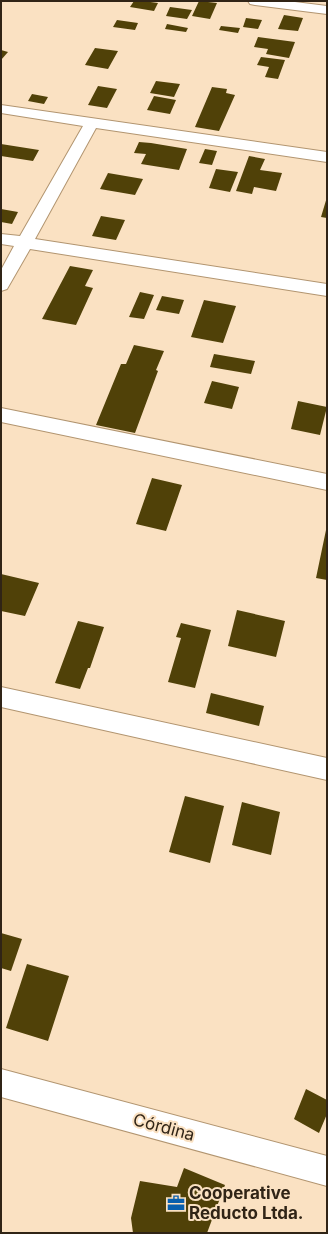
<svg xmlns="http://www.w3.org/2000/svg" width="328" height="1234" viewBox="0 0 328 1234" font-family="Inter,sans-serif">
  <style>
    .building { fill: #504108 }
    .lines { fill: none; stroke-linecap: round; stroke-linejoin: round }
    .minor-casing { stroke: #b29570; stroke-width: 2 }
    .minor { fill: #fff; fill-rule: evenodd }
    .labels { text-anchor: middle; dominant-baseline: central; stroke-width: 4; stroke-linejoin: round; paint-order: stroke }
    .near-street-label { font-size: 17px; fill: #302416; stroke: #fae1c2 }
    .near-poi-label { font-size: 17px; font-weight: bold; fill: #302416; stroke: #fae1c2; text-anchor: start }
  </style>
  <rect width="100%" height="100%" fill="#fae1c2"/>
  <path class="building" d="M134,1H143L158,3L154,11L130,7Z
    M199,1L217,3L210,19L192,16Z
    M170,7L192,10L187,19L166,16Z
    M284,15L303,18L298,31L278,29Z
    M246,18L262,20L258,29L243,27Z
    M117,20L138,23L135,30L113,27Z
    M167,24L188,28L186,32L165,29Z
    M221,26L240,28L238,33L219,30Z
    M258,37L295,42L289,58L266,54L268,49L254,47Z
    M95,48L118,51L108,69L85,65Z
    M1,50L8,52L1,60Z
    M261,57L285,60L278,79L265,77L269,67L257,65Z
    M156,81L180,84L174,97L150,93Z
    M98,86L117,89L107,108L88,105Z
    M212,87L227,89L226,93L235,95L219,131L195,127Z
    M32,94L48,97L44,104L28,101Z
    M154,96L176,100L170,114L147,110Z
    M139,142L151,143L187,149L179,170L141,164L146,154L134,153Z
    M1,144L39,150L33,161L1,156Z
    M205,149L217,151L212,165L199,163Z
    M249,156L265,159L260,170L282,173L276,191L254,187L252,194L236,191Z
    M216,169L238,172L230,192L209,188Z
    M108,173L143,179L135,195L100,189Z
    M327,197V218L321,217Z
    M1,209L18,212L12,224L1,222Z
    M101,216L125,220L116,240L92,236Z
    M70,266L93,270L85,286L93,288L76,325L42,319Z
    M140,292L154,295L144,319L129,317Z
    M162,296L184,300L179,314L156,310Z
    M204,300L236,306L223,343L191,337Z
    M134,345L164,351L156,370L158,371L135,433L96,425L121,364H126Z
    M214,354L255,361L251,374L210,367Z
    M212,381L239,387L232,409L204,403Z
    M298,401L327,407L320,435L291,429Z
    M152,478L182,485L166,531L136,524Z
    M326,530H327V580L316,578Z
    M1,574L39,583L25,616L1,611Z
    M237,610L285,621L276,657L228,646Z
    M78,621L104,627L90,668H88L80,689L55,683Z
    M181,623L211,630L195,688L168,682L181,638L176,637Z
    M211,693L264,706L259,726L206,713Z
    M185,796L224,806L210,863L169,852Z
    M242,802L280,812L271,855L232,845Z
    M1,933L22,939L11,971L1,968Z
    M27,964L69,976L48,1041L6,1028Z
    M306,1089L327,1100V1114L319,1133L294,1119Z
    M184,1168L225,1185L207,1233H133L131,1218L140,1181L177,1187Z"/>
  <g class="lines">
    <g class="minor-casing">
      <path id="minor" d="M248,1H287L327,6V14L255,5L250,4Z
        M1,105L327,152V162L96,128L35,239L327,284V296L30,249L7,289L1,291V270L14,246L1,244V234L20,236L83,126L1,113Z
        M1,408L327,474V490L1,422Z
        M1,687L327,758V780L1,707Z
        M1,1069L327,1156V1186L1,1097Z"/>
    </g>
    <use href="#minor" class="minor"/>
  </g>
  <defs>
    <g id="office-bare" transform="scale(1.38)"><path d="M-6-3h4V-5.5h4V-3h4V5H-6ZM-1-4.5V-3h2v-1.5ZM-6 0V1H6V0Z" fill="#085fad" stroke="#fae1c2" stroke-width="2.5" paint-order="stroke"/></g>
  </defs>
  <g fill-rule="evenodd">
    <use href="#office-bare" x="176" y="1203"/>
  </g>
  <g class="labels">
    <g class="near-street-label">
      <text transform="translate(164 1127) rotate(15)">Córdina</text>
    </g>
    <g class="near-poi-label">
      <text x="189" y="1193">Cooperative<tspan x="189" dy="20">Reducto Ltda.</tspan></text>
    </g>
  </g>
  <rect width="328" height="1234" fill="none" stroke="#302416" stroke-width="4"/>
</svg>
